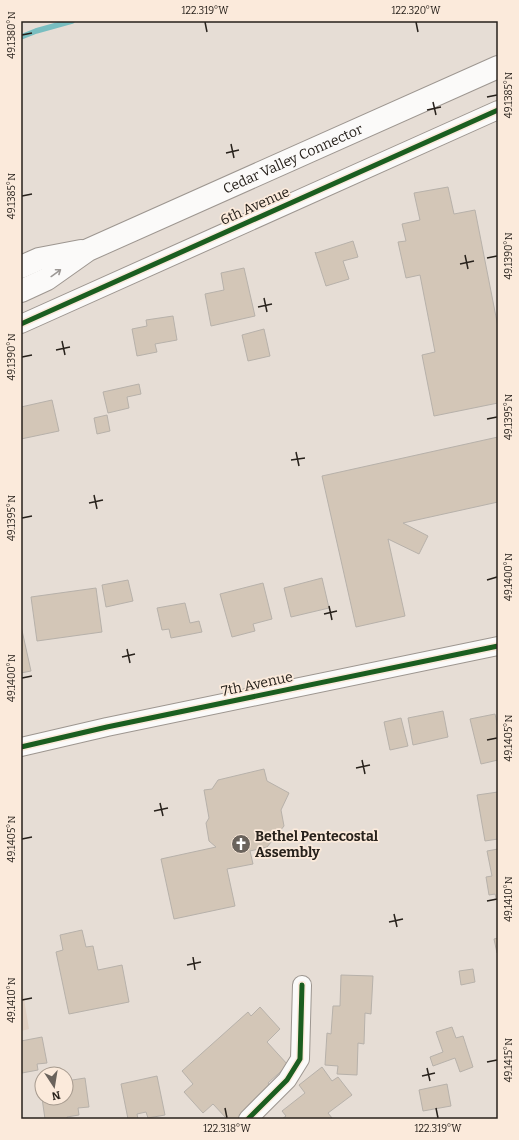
<svg xmlns="http://www.w3.org/2000/svg" width="519" height="1140" viewBox="0 0 519 1140" font-family="Bitter,serif">
  <style>
    .built { fill: #e1d1c4 }
    .lines { fill: none; stroke-linecap: round; stroke-linejoin: round }
    .stream { stroke: #79bec0; stroke-width: 5.5 }
    .building { fill: #d3c6b7; stroke: #b7b1aa }
    .minor-casing { stroke: #9d9690; stroke-width: 20 }
    .major-casing { stroke: #9d9690; stroke-width: 24 }
    .minor { stroke: #fbfaf9; stroke-width: 18 }
    .major { stroke: #fbfaf9; stroke-width: 22 }
    .cycleway-casing { stroke: #fbeadb; stroke-width: 8 }
    .cycleway { stroke: #1b5e20; stroke-width: 5 }
    .oneway { stroke: #9c9895 }
    .ticks { fill: none; stroke: #27211b; stroke-width: 1.5 }
    .labels { text-anchor: middle; dominant-baseline: central; stroke-width: 3.5; stroke-linejoin: round; paint-order: stroke }
    .street-label { font-size: 14px; fill: #27211b; stroke: #fbeadb }
    .poi-label { font-size: 14px; font-weight: bold; fill: #27211b; stroke: #fbeadb; text-anchor: start }
    .neatline { fill: none; stroke: #27211b; stroke-width: 1.5 }
    .ticks-label { font-size: 10px; text-anchor: middle; fill: #27211b }
  </style>
  <rect width="100%" height="100%" fill="#e6ddd5"/>
  <path class="built" d="M21,981L29,1029L21,1031Z"/>
  <g class="lines">
    <path class="stream" d="M21,37L36,31L72,21"/>
  </g>
  <path class="building" d="M448,187L454,214L475,210L498,327V403L434,416L422,355L435,352L420,275L406,278L398,242L406,241L402,224L420,220L414,193Z
    M353,241L358,257L343,261L349,279L326,286L315,252L316,253Z
    M244,268L255,316L211,326L205,294L224,290L221,273Z
    M173,316L177,340L155,344L157,352L137,356L132,329L147,326L146,320Z
    M264,329L270,356L248,361L242,335Z
    M139,384L141,394L127,397L129,408L108,413L103,392Z
    M52,400L59,431L21,439V407Z
    M107,415L110,431L97,434L94,418Z
    M498,437V502L403,523L428,536L419,554L388,539L405,616L356,627L322,476Z
    M322,578L329,608L291,617L284,588Z
    M128,580L133,601L106,607L102,585Z
    M263,583L272,619L253,624L255,631L232,637L220,594Z
    M96,588L102,632L37,641L31,597Z
    M185,603L190,623L199,621L202,632L171,638L169,629L162,630L157,608Z
    M21,626L31,671L21,673Z
    M443,711L448,737L413,745L408,718Z
    M495,714L498,727V760L481,764L470,719Z
    M401,718L408,746L390,750L384,722Z
    M264,769L267,781L289,793L281,810L284,826L267,847L250,851L253,864L227,869L235,906L174,919L161,859L216,847L209,841L206,823L209,818L204,790L212,789L218,780Z
    M498,792V839L485,841L477,795Z
    M498,849V898H496L495,894L489,895L486,877L492,876L487,851Z
    M82,930L86,947L93,946L98,970L122,965L129,1002L69,1014L56,952L63,950L60,935Z
    M498,938V953H497L494,939Z
    M473,969L475,982L461,985L459,971Z
    M341,975L373,976L371,1014L365,1013L364,1044L358,1043L357,1075L337,1074L338,1066L325,1065L327,1033L331,1034L333,1006H340Z
    M260,1007L280,1029L267,1042L288,1065L268,1083L270,1086L246,1108L249,1110L239,1119H227L213,1104L203,1113L184,1092L193,1084L182,1071L248,1012L251,1016Z
    M452,1027L456,1038L463,1036L473,1067L460,1072L455,1058L433,1066L430,1057L443,1052L436,1032Z
    M42,1037L47,1063L37,1064L38,1070L22,1073L21,1066V1041Z
    M322,1067L332,1081L338,1077L352,1095L328,1113L332,1118L331,1119H282L286,1116L282,1111L305,1093L299,1085Z
    M157,1076L165,1115L148,1118L146,1112L137,1114L138,1119H128L121,1084Z
    M85,1078L89,1107L78,1108L79,1115L67,1117V1119H45L42,1098H66V1081Z
    M447,1084L451,1106L423,1111L419,1090Z"/>
  <g class="lines">
    <g class="minor-casing">
      <path id="minor" d="M21,324L498,110
        M21,747L107,727L498,646
        M248,1119L287,1080L300,1059L302,985"/>
    </g>
    <g class="major-casing">
      <g id="major">
        <path d="M21,267L39,259L81,251"/>
        <path id="s1" d="M21,291L47,279L88,250L498,67"/>
      </g>
    </g>
    <use href="#minor" class="minor"/>
    <use href="#major" class="major"/>
    <g class="cycleway-casing">
      <path id="cycleway" d="M21,324L498,110
        M21,747L107,727L498,646
        M248,1119L287,1080L300,1059L302,985"/>
    </g>
    <use href="#cycleway" class="cycleway"/>
  </g>
  <defs><path id="oneway-shaft" d="M-6 0H5M1.5-3L5.5 0L1.5 3" fill="none" stroke-width="1.6" stroke-linecap="round" stroke-linejoin="round"/></defs>
  <use class="oneway" href="#oneway-shaft" transform="translate(56 273) rotate(-36)"/>
  <path class="ticks" d="M205,22L207,32M416,22L418,32M22,35L32,33M487,97L497,95M433,102L436,115M427,110L441,107M231,144L234,158M226,153L239,150M22,196L32,194M465,255L468,269M487,258L497,256M460,264L474,261M264,298L267,312M258,307L272,304M62,341L65,355M56,350L70,347M22,357L32,355M487,419L497,417M296,452L299,466M291,460L305,458M94,495L97,509M89,503L103,500M22,518L32,516M487,580L497,577M329,606L332,620M324,614L337,611M127,649L130,663M122,657L135,654M22,678L32,676M487,740L497,738M362,760L365,774M356,768L370,765M160,803L163,816M154,811L168,808M22,839L32,837M487,901L497,899M394,914L397,927M389,922L403,919M193,957L195,970M187,965L201,962M22,1000L32,998M487,1062L497,1060M427,1068L430,1081M422,1076L435,1073M225,1108L227,1118M436,1108L438,1118"/>
  <defs>
    <g id="church-disc" transform="scale(1)"><circle r="9.5" fill="#6a635c" stroke="#fbeadb"/><path d="M-1.2-6h2.4v3.5h3.3v2.4h-3.3V6h-2.4V-.1h-3.3v-2.4h3.3Z" fill="#fff"/></g>
  </defs>
  <g fill-rule="evenodd">
    <use href="#church-disc" x="241" y="844"/>
  </g>
  <g class="labels">
    <g class="street-label">
      <text stroke="none"><textPath href="#s1" startOffset="303">Cedar Valley Connector</textPath></text>
      <text transform="translate(255 206) rotate(-24)">6th Avenue</text>
      <text transform="translate(257 684) rotate(-12)">7th Avenue</text>
    </g>
    <g class="poi-label">
      <text x="255" y="836">Bethel Pentecostal<tspan x="255" dy="16">Assembly</tspan></text>
    </g>
  </g>
  <rect width="519" height="1140" fill="none" stroke="#fbeadb" stroke-width="44"/>
  <g transform="translate(54 1086) rotate(168)"><circle r="19" fill="#fbeadb" stroke="#a69a8e"/>
  <path d="M0-3L7 15L0 10L-7 15Z" fill="#6a635c"/>
  <text y="-6" font-size="11" font-weight="bold" text-anchor="middle" fill="#27211b">N</text>
  </g>
  <rect x="22" y="22" width="475" height="1096" class="neatline"/>
  <g class="ticks-label">
    <text x="205" y="14">122.319°W</text>
    <text x="416" y="14">122.320°W</text>
    <text transform="translate(11 35) rotate(-90)" y="4">49.1380°N</text>
    <text transform="translate(508 95) rotate(-90)" y="4">49.1385°N</text>
    <text transform="translate(11 196) rotate(-90)" y="4">49.1385°N</text>
    <text transform="translate(508 256) rotate(-90)" y="4">49.1390°N</text>
    <text transform="translate(11 357) rotate(-90)" y="4">49.1390°N</text>
    <text transform="translate(508 417) rotate(-90)" y="4">49.1395°N</text>
    <text transform="translate(11 518) rotate(-90)" y="4">49.1395°N</text>
    <text transform="translate(508 577) rotate(-90)" y="4">49.1400°N</text>
    <text transform="translate(11 678) rotate(-90)" y="4">49.1400°N</text>
    <text transform="translate(508 738) rotate(-90)" y="4">49.1405°N</text>
    <text transform="translate(11 839) rotate(-90)" y="4">49.1405°N</text>
    <text transform="translate(508 899) rotate(-90)" y="4">49.1410°N</text>
    <text transform="translate(11 1000) rotate(-90)" y="4">49.1410°N</text>
    <text transform="translate(508 1060) rotate(-90)" y="4">49.1415°N</text>
    <text x="227" y="1132">122.318°W</text>
    <text x="438" y="1132">122.319°W</text>
  </g>
</svg>
